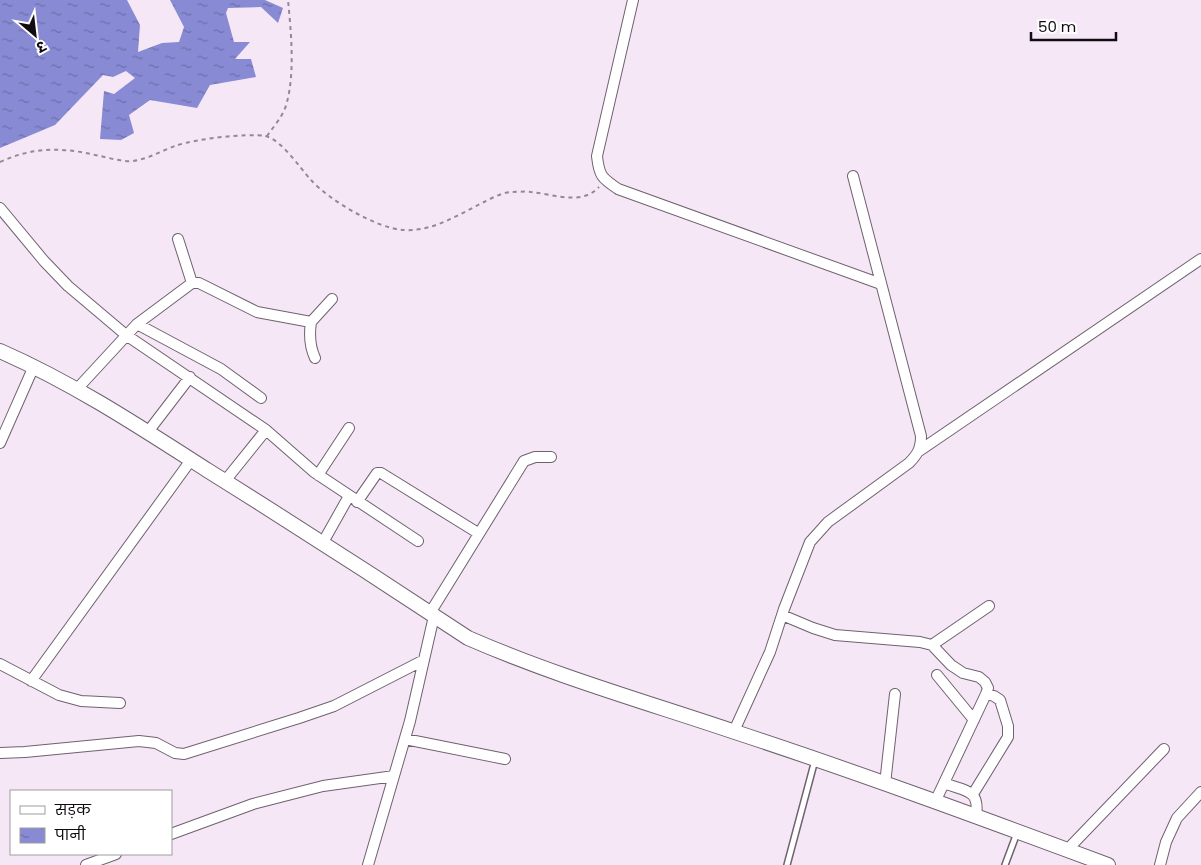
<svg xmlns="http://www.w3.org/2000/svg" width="1201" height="865" viewBox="0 0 1201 865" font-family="Poppins,'Noto Sans Devanagari',sans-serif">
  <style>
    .water { fill: url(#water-ripples) }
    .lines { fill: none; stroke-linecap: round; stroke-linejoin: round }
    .service-casing { stroke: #6e626f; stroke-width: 8 }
    .minor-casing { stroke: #6e626f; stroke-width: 12 }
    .secondary-casing { stroke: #6e626f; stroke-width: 16 }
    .path { stroke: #928993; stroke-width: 2; stroke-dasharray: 4 4; stroke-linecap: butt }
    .service { stroke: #fff; stroke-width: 5 }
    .minor { stroke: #fff; stroke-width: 10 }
    .secondary { stroke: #fff; stroke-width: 14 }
  </style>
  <defs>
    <pattern id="water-ripples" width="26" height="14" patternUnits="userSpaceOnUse" patternTransform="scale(1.25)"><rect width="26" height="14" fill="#888ad3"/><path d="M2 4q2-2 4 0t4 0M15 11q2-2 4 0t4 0" fill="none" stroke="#6e6faa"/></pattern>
  </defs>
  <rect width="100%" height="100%" fill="#f5e7f6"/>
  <path class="water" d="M0,0H127L140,25L138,52L162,43L179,42L184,27L170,0H265L283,8L278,23L261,7L228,8L226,13L234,42H250L235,59H251L256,77L210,85L197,108L150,100L129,115L134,133L121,140L100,139L104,91L114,94L135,78L126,71L113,77L103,75L55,125L0,148Z"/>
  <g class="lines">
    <g class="service-casing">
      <path id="service" d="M787,865L815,760
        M1005,865L1017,833"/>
    </g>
    <g class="minor-casing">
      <path id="minor" d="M633,0L597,156C599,176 602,178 618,189L881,284
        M0,208L44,261L68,286L126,335L266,430L314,472L418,541
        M178,239L192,283
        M137,324L221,369L261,398
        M315,358C310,347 309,335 311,322L332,299
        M77,389L137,324L192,283H199L257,312L311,322
        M147,433L190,377
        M0,443L34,366
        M919,451L1201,259
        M318,475L349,428
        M225,481L266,430
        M357,502L377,473H381L478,533
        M322,544L349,496
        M430,613L524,461L535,457H551
        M782,615L813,628L835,635L920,642L932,645L951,665L963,673L979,677L985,682L988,688L986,694L935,802
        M932,645L989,606
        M0,664L59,695L81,701L120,703
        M937,675L974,720
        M31,681L191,460
        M734,731L770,652L784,609L810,542L828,522L909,463C918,454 921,448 921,436L853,176
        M405,739L505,759
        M0,753L25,752L139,741L156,743L175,753L184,754L299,718L334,706L424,660
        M944,783C967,792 980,789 976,817
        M885,784L895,694
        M973,794L1008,737V726L1000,700L994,696L986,694
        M171,834L253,804L323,786L394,776
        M1067,850L1164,749
        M86,865L116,854
        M368,865L410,721L434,616
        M1160,865L1166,842L1177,818L1201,792"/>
    </g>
    <g class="secondary-casing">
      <path id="secondary" d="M0,351C73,383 140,427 207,470C295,525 382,581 468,638C555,676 646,702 735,732C860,773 984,819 1108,865"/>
    </g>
    <path class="path" d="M267,136C274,126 284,115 287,102C295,71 291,32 288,0
      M0,162C33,147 61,147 95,155C107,157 120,162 133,161C148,159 161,151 175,146C194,139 246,133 265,136C281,139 300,168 311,180C329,200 376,228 403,230C432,232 458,215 484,202C492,198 503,192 512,192C518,192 525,191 531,192C552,194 582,206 599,187"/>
    <use href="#service" class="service"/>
    <use href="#minor" class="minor"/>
    <use href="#secondary" class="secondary"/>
  </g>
  <rect x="10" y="790" width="162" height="65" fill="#ffffff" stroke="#9f9ea0"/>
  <rect x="20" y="806" width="25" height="8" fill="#ffffff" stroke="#9f9ea0"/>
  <text x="55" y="815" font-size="15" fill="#100c11">सड़क</text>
  <rect x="20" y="828" width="25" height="15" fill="url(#water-ripples)" stroke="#9f9ea0"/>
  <text x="55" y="840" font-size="15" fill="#100c11">पानी</text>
  <g transform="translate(35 35) rotate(152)" stroke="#ffffff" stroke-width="4" paint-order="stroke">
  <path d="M0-4L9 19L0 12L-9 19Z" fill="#100c11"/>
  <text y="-8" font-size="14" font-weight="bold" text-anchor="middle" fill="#100c11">उ</text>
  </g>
  <path d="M1031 32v8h85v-8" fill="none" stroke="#100c11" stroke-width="2.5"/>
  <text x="1038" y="32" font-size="15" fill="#100c11" stroke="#ffffff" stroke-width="4" paint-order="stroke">50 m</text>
</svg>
